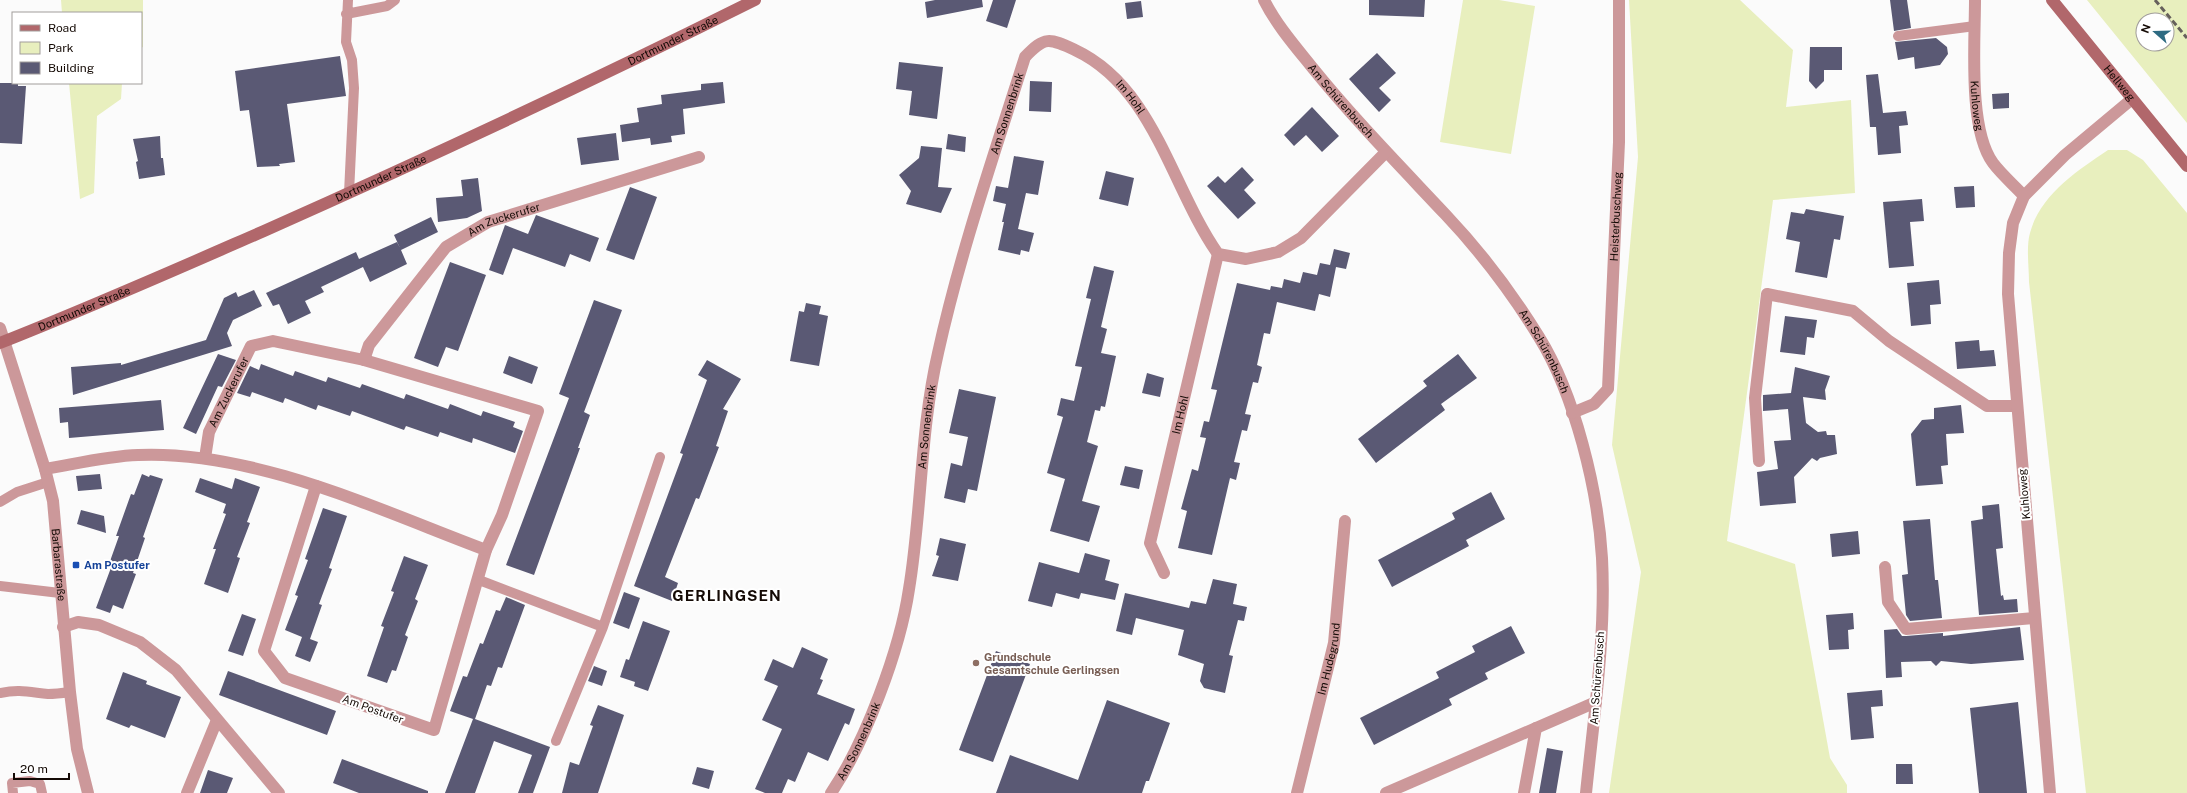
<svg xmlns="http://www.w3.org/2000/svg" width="2187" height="793" viewBox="0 0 2187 793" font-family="'Public Sans',sans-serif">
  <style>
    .green { fill: #e8efbe; fill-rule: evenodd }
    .building { fill: #5a5974 }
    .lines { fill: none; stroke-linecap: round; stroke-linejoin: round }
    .lane { stroke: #cc989a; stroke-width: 10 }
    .street { stroke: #cc989a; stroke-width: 12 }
    .secondary { stroke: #b1676b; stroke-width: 12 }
    .rail { stroke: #66605c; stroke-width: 3; stroke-dasharray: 6 3; stroke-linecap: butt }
    .transit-dot { fill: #1a4fb4; stroke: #fff; stroke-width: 1.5 }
    .education-dot { fill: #8d6e63; stroke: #fff; stroke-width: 1.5 }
    .labels { text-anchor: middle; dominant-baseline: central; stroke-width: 4; stroke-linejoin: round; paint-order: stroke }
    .street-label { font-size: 11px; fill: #140a05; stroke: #fff }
    .transit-label { font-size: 11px; font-weight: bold; fill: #164399; stroke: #fff; text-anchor: start }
    .education-label { font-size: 11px; font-weight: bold; fill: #785e54; stroke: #fff; text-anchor: start }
    .district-label { font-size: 15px; font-weight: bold; letter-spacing: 1px; fill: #140a05; stroke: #fff }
  </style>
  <rect width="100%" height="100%" fill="#fbfbfb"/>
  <path class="green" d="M61,0H143V47L141,48V13H62Z
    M1463,0H1499L1535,6L1511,154L1440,142Z
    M1629,0H1740L1793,50L1786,107L1851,100L1855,193L1773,200L1727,541L1795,564L1830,758L1847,785V793H1609L1641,572L1612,445L1638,157Z
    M2087,0H2187V123ZM2143,20H2167V44H2143Z
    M69,83H122L121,99L97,116L94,193L80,199Z
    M2108,150H2127L2143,160L2187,213V793H2086L2029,282C2029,267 2026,247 2030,233C2040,195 2077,171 2108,150Z"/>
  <path class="building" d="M935,0H982L983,7L927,18L925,2Z
    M993,0H1016L1007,28L986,21Z
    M1369,0H1425L1424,17L1369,15Z
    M1890,0H1907L1911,28L1894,31Z
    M1141,1L1143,17L1127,19L1125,3Z
    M1936,38L1947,47L1948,54L1940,65L1915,69L1914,57L1898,60L1895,42Z
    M1810,47H1842V70H1824V81L1816,89L1809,81Z
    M1377,53L1396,73L1379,88L1391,100L1379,112L1349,79Z
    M340,56L346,96L287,104L295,162L279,164L280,166L257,167L249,110L240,111L235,71Z
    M899,62L943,67L937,119L909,115L912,91L896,89Z
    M1878,74L1883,113L1906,111L1908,125L1899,126L1901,153L1878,155L1876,127H1870L1866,75Z
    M1030,81L1052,82L1051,112L1029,111Z
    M723,82L725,103L683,109L685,134L671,136L672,142L651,145L650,138L622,142L620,125L639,122L637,108L662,104L661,95L701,90V84Z
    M0,83H18V86H26L22,144L0,143Z
    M2009,93V108L1993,109L1992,94Z
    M1312,107L1339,136L1322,152L1306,135L1294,146L1284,135Z
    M616,133L619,160L581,165L577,138Z
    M948,134L966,137L965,152L946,149Z
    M160,136L161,158H163L165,175L139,179L136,162L138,161L133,139Z
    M921,146L942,148L938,187L952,188L941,213L906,204L911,191L899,175L919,158Z
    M1014,156L1044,161L1038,195L1026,193L1018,229L1034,233L1029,252L1021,250L1020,255L998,250L1004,222H1002L1006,204L993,201L996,186L1008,188Z
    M1242,167L1254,180L1244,190L1256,203L1238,219L1207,186L1218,176L1225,183Z
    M1106,171L1134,178L1128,206L1099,199Z
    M478,178L482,211L467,218L438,222L436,198L463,196L461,180Z
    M1974,186L1975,207L1956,208L1954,187Z
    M630,187L657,197L634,260L606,250Z
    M1922,199L1924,221L1910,222L1914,266L1889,268L1883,202Z
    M1806,209L1844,216L1840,240L1834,239L1827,278L1795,272L1800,242L1786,239L1791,212L1804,214Z
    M536,215L599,238L590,262L570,254L565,267L513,248L503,275L489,270L505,225L528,234Z
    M431,217L438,232L401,250L407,264L370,282L363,267L321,287L324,292L305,301L311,313L288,324L279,304L273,306L266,293L356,252L359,259L397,242L400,248L394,235Z
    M1334,249L1350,253L1346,269L1336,267L1330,297L1319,294L1315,311L1277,302L1270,334L1264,333L1257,365L1262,367L1258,383L1253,382L1245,414L1251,415L1247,431L1242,430L1234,462L1240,463L1236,480L1230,478L1212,555L1178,548L1187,511L1181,509L1192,469L1198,471L1206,438L1200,437L1204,421L1209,422L1217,390L1211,389L1237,283L1270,290L1271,286L1282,288L1284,279L1300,283L1303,272L1317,275L1320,263L1330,265Z
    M450,262L486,275L458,351L446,347L438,367L414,358Z
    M1094,266L1114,271L1101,327L1107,329L1101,353L1116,356L1105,407L1101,406L1100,411L1095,410L1087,442L1098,446L1082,501L1100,506L1089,542L1050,531L1065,479L1047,473L1063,417L1057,415L1061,398L1074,401L1082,367L1075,366L1091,299L1086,298Z
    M1939,280L1941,304L1930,305L1931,324L1911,326L1907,283Z
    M254,290L262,306L233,320L227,333L232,346L73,395L71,367L121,363V365L206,340L224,298L236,292L238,297Z
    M594,300L622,310L584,412L590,415L578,448H580L534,575L506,565L569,398L559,394Z
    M806,303L821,306L819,314L828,316L819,366L790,361L799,311L804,312Z
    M1785,316L1817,320L1814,338L1807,337L1805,355L1780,352Z
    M1979,340L1980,351L1994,350L1996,366L1957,369L1955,342Z
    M218,354L236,360L222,387L218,386L196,434L183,428Z
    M1458,354L1477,378L1441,404L1445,410L1376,463L1358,439L1427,386L1423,381Z
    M509,356L538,367L532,384L503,373Z
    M707,360L741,379L723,409L728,411L716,446L719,447L699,499L696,498L665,577L678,583L672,601L634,586L683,454L680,453L707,380L698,375Z
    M261,364L293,376L295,371L326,382L328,377L360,388L362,384L404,399L406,394L448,409L450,404L481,416L483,411L515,422L513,427L523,431L515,453L473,438L472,443L440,432L438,437L406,426L404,430L352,411L350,416L318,405L316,410L285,398L283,403L252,392L250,397L237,393L250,366L259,370Z
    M1795,367L1830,376L1825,390L1826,400L1803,397L1806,423L1818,432L1826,431L1827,435H1835L1837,454L1820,458L1817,461L1812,458L1794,477L1796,503L1760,506L1757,472L1778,469L1774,441L1791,440L1788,409L1763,411V395L1791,393Z
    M1147,373L1164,378L1160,397L1142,393Z
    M959,389L996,397L977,491L968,489L965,503L944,498L951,463L962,466L968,437L949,433Z
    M161,400L164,430L69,438L68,422L60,423L59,408Z
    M1961,405L1964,433L1946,434L1948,465L1941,466L1943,484L1916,486L1911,434L1922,420L1934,419V408Z
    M1125,466L1143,470L1139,489L1120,485Z
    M100,474L102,489L78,491L76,476Z
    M142,474L149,477L150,475L163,479L143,537L145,538L133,573L136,574L123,609L113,605L110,613L96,608L112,565L109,564L119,536H116L131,494L134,495Z
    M200,478L232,489L235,478L260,487L247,522L250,523L237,557L240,558L228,593L204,584L216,549H213L226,514L223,513L226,504L195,492Z
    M1491,492L1505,519L1466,540L1469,546L1392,587L1378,560L1455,519L1452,513Z
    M1999,504L2003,548L1996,549L2001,596L2003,595L2004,600L2017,599L2018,612L1979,615L1971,521L1983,519L1982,506Z
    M323,508L347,516L329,568L332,569L319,604L322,605L310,639L318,642L310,662L295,656L302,637L285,630L298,596L295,595L308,560L305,559Z
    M81,510L104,516L106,533L77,524Z
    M1930,519L1935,580H1938L1942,618L1910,621L1906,615L1902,575L1908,574L1903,521Z
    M1858,531L1860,554L1832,557L1830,534Z
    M940,538L966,544L958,581L932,576L939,556L936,555Z
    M1085,553L1110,560L1105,580L1119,584L1115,600L1081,593L1079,599L1056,593L1052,607L1028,601L1039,562L1079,573Z
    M404,556L428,565L415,599L418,601L405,635L408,637L396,671L392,670L387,683L367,676L384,627L381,626L394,592L391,591Z
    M1213,579L1237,584L1233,604L1247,607L1244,621L1238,620L1229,655L1233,656L1225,693L1204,688L1200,681L1204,664L1178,655L1184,630L1136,618L1132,635L1116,631L1125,593L1189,608L1191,601L1206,604Z
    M624,592L640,598L629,629L613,623Z
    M506,597L525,605L502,668L498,667L491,686L487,685L475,719L550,747L533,793H518L532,755L494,741L475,793H445L473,719L450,711L463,676L467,677L480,643L483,644L496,610L500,611Z
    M1853,613L1854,629L1848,630L1849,649L1829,650L1826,615Z
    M242,614L256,619L243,656L228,651Z
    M643,621L670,631L648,691L634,686L635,682L620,677L626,659L629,660Z
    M1511,626L1525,653L1485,673L1488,679L1449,699L1452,705L1374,745L1360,718L1439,678L1436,672L1475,652L1472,646Z
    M2020,627L2024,660L1971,664L1941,661L1936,666L1931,661L1901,662L1902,677L1886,678L1884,630L1897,629L1902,636H1906L1943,633V636Z
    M802,647L828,659L820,679L823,680L817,694L855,709L849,725L845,723L828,761L808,752L795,782L788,779L782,793H765L755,789L782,729L762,720L778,686L764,680L773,659L793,668Z
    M996,651L1030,664L993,762L959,750Z
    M594,666L607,671L602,686L588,681Z
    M228,671L336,711L327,735L219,695Z
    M123,672L147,681L146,684L181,697L165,738L131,725L129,728L106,719Z
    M1882,690L1883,706L1871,707L1874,738L1851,740L1847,693Z
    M1107,700L1170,723L1149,781H1146L1142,793H996L1010,755L1078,780Z
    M2018,702L2027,793H1979L1970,708Z
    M598,705L624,715L598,793H562L570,762L579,765L593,726L590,725Z
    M1547,748L1563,751L1556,793H1539Z
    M342,759L428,791V793H359L333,783Z
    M1896,764H1912L1913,784H1896Z
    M697,767L714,771L709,789L692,784Z
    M208,770L233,778L227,793H200Z"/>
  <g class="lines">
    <path class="lane" d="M348,0L346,42L352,60L354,88L349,193
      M346,14L387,6L395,0
      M1898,36L1975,26
      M0,502L17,492L48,482
      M479,580L603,627
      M0,586L60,593
      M0,693C19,689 29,692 48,694C55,694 63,693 70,692
      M556,741L603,627L660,457
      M13,793L12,783L30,781L40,784L42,793"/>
    <g class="street">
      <path id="s1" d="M1264,0C1276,24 1294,45 1311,66C1353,118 1400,166 1445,214C1480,251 1512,293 1539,337C1575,395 1598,490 1602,558C1606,636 1594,715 1586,793"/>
      <path id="s2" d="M1975,0C1975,43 1968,129 1993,163C2002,175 2014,185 2024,196"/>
      <path id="s3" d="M0,328L45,469L53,501L70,692L77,749L88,793"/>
      <path id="s4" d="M364,360L369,345L446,247L488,222L699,157"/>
      <path id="s5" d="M1572,413L1594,404L1608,389L1619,142V0"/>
      <path id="s6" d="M205,458L209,432L251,346L273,341L364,360L538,411L502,515L486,550L434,730L285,678L264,651L316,486"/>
      <path d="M1759,461L1755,398L1767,294L1853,311L1889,341L1987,406H2017"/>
      <path d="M45,469C75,464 107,456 138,455C254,450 379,510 486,550"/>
      <path d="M1885,567L1888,602L1906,629L2035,618"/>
      <path id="s7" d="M1164,573L1150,543L1218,254"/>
      <path d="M63,627L78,622L99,625L140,642L176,670L279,793"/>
      <path d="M187,793L217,720"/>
      <path id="s8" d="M831,793C865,743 900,650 909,589C922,511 920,430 938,353C960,253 994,155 1025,57C1045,36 1049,38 1075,50C1154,87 1171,187 1218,254L1246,259L1278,252L1301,238L1386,152"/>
      <path id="s9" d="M1297,793L1334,643L1345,521"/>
      <path d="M1386,793L1596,702"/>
      <path d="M1524,793L1536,728"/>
      <path d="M2050,793L2008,294L2009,253L2013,223L2024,196L2065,155L2132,99"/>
    </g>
    <g class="secondary">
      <path id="s10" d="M2052,0L2187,166"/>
      <path id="s11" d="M0,343C89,308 177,269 264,231C430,157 593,81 755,0"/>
    </g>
    <path class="rail" d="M2155,0L2187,38"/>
  </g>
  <rect class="transit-dot" x="72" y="561" width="8" height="8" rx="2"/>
  <circle class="education-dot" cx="976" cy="663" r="4"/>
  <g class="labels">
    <g class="street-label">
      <text stroke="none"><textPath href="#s11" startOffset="738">Dortmunder Straße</textPath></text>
      <text stroke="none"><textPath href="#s10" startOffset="107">Hellweg</textPath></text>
      <text stroke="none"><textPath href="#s8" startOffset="897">Im Hohl</textPath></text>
      <text stroke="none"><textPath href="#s1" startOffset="127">Am Schürenbusch</textPath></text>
      <text stroke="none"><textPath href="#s2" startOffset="106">Kuhloweg</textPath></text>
      <text stroke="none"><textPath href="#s8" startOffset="707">Am Sonnenbrink</textPath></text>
      <text stroke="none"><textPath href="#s11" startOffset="415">Dortmunder Straße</textPath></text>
      <text stroke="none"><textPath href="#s5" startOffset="217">Heisterbuschweg</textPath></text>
      <text stroke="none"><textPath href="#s4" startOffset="205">Am Zuckerufer</textPath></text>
      <text stroke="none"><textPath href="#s11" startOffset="91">Dortmunder Straße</textPath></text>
      <text stroke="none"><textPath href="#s1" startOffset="451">Am Schürenbusch</textPath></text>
      <text stroke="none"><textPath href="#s6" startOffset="71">Am Zuckerufer</textPath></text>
      <text stroke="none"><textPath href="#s7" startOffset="165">Im Hohl</textPath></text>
      <text stroke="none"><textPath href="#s8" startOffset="383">Am Sonnenbrink</textPath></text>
      <text transform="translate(2024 494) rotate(-95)">Kuhloweg</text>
      <text stroke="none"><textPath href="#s3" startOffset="245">Barbarastraße</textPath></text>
      <text stroke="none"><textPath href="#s9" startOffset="138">Im Hudegrund</textPath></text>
      <text transform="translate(1597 678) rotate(-86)">Am Schürenbusch</text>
      <text transform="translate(373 709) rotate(20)">Am Postufer</text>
      <text stroke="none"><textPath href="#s8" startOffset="59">Am Sonnenbrink</textPath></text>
    </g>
    <g class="transit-label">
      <text x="84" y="565">Am Postufer</text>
    </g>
    <g class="education-label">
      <text x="984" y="657">Grundschule<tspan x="984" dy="13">Gesamtschule Gerlingsen</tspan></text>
    </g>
    <g class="district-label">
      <text x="727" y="595">GERLINGSEN</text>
    </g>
  </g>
  <rect x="12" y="12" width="130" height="72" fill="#ffffff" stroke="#a19d9b"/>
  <rect x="20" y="25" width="20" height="6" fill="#b1676b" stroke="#a19d9b"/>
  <text x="48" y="32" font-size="12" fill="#140a05">Road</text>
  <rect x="20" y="42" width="20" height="12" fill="#e8efbe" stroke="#a19d9b"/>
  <text x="48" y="52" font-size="12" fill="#140a05">Park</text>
  <rect x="20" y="62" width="20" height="12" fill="#5a5974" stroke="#a19d9b"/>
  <text x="48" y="72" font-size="12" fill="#140a05">Building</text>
  <g transform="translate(2155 32) rotate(290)"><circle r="19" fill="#ffffff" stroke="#a19d9b"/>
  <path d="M0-3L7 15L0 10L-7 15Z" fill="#2e6b82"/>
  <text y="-6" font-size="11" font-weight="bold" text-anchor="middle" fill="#140a05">N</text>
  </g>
  <path d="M14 773v6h55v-6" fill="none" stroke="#140a05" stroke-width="2"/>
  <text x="20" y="773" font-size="12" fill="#140a05" stroke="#ffffff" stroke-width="3" paint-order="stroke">20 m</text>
</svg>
